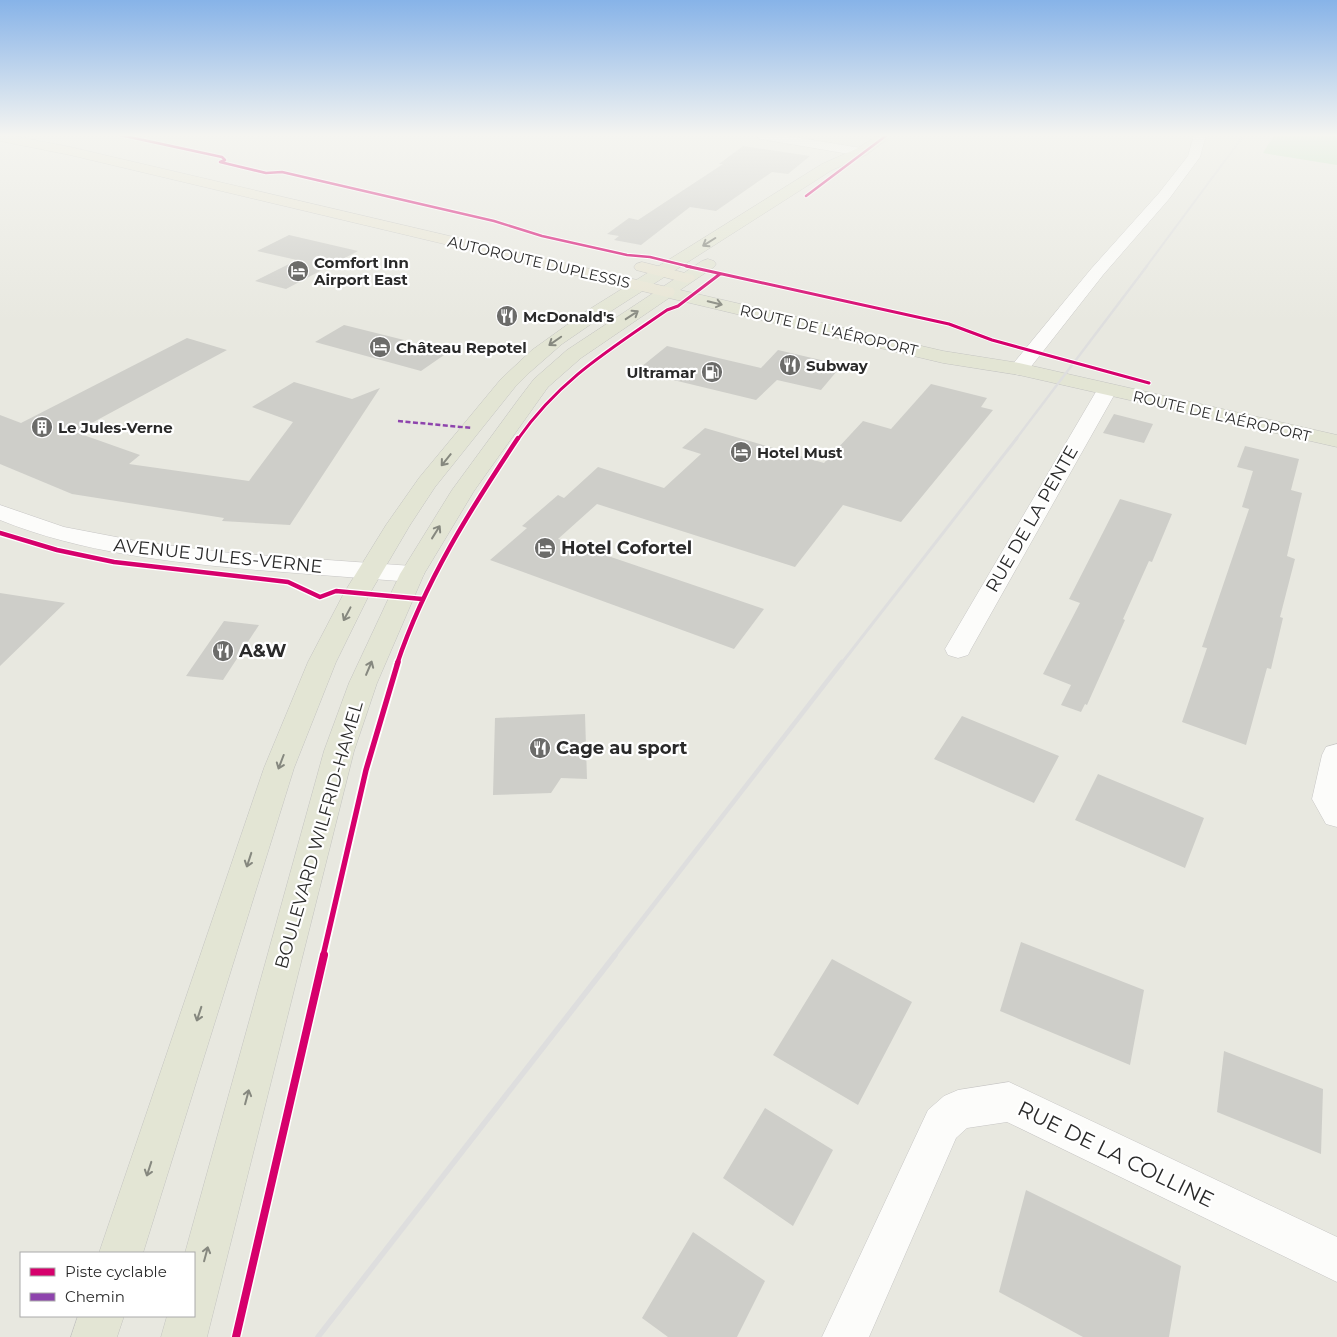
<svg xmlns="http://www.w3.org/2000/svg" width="1337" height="1337" viewBox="0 0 1337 1337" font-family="Montserrat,sans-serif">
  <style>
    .green { fill: #bee4bd }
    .building { fill: #cecec9 }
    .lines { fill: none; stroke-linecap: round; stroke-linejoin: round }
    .minor-casing { stroke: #c7c6c5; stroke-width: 1 }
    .major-casing { stroke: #c4c4c1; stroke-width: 1 }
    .highway-casing { stroke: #c4c4c1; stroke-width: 1 }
    .minor { fill: #fcfcfa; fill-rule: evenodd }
    .major { fill: #e3e5d4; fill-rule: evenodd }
    .highway { fill: #e8e5d4; fill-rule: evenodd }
    .rail-far4 { stroke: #dedede; stroke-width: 2 }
    .rail-far3 { stroke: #dedede; stroke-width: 2.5 }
    .rail-far2 { stroke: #dedede; stroke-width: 3 }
    .rail-far1 { stroke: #dedede; stroke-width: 4.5 }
    .rail { stroke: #dedede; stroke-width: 5.5 }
    .quiet { stroke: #8e44ad; stroke-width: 2.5; stroke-dasharray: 5 2.5; stroke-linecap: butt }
    .cycleway-far4-casing { stroke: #fff; stroke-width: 4.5 }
    .cycleway-far3-casing { stroke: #fff; stroke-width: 5 }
    .cycleway-far2-casing { stroke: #fff; stroke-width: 7 }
    .cycleway-far1-casing { stroke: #fff; stroke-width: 9 }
    .cycleway-casing { stroke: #fff; stroke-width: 11 }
    .cycleway-far4 { stroke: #d6006c; stroke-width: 2.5 }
    .cycleway-far3 { stroke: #d6006c; stroke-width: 3 }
    .cycleway-far2 { stroke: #d6006c; stroke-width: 4.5 }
    .cycleway-far1 { stroke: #d6006c; stroke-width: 5.5 }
    .cycleway { stroke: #d6006c; stroke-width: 8 }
    .oneway { stroke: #86887f }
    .labels { text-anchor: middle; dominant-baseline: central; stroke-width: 4.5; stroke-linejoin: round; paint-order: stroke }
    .far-poi-label { font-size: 15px; font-weight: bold; fill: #2a2a2a; stroke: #fff; text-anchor: start }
    .far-street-label { font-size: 15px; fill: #2a2a2a; stroke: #fff }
    .street-label { font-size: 18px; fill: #2a2a2a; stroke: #fff }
    .poi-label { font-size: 18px; font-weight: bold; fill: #2a2a2a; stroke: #fff; text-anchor: start }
    .near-street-label { font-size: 21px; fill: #2a2a2a; stroke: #fff }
  </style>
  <rect width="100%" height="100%" fill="#e8e8e0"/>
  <path class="green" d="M1274,135H1337V165L1263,153Z"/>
  <path class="building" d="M743,146L810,156L788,174L772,172L716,211L690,207L641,245L614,240L619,236L607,234L629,218L638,220L723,164H719Z
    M289,235L358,251L286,289L255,281L297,260L257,251Z
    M344,325L404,340L402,341L447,353L421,371L315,342Z
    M187,338L227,350L75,432L140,455L129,464L249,481L293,422L252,407L294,382L352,399L380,388L290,525L222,521L224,518L72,494L0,464V415L21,423Z
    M667,346L761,368L778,350L842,365L821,390L777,380L756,400L636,371Z
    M931,384L987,398L981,407L993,410L901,522L843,505L795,567L597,504L558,539L764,609L734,649L490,560L527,528L522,526L558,495L564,498L598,467L664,488L701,454L682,448L705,428L824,463L863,421L891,429Z
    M1114,414L1153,424L1144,443L1103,433Z
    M1245,446L1299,459L1291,490L1302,493L1287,556L1295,559L1280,617L1283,618L1271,669L1267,668L1246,745L1182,722L1207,648L1202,647L1249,509L1242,507L1253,471L1237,467Z
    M1120,499L1172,514L1152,562L1149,561L1123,619L1125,620L1087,705L1085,704L1081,712L1061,705L1071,685L1043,674L1080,603L1069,599Z
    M0,593L65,603L0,666Z
    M224,621L259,625L223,680L186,676Z
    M585,714L587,779L561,778L551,793L493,795L495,718Z
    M962,716L1059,756L1034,803L934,759Z
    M1098,774L1204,818L1185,868L1075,820Z
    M1021,942L1144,990L1130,1065L1000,1011Z
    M832,959L912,1002L858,1105L773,1055Z
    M1224,1051L1323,1089L1321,1154L1217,1112Z
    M765,1108L833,1150L793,1226L723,1178Z
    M1026,1190L1181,1266L1169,1337H1083L999,1292Z
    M693,1232L765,1281L737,1337H668L642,1318Z"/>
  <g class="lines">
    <g class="minor-casing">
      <path id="minor" d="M754,135H782L861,148L867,152L861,156L760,139Z
        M1194,135H1206L1200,157L1169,199L1103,275L1026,373L1019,375L1012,373L1010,369L1012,365L1091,269L1159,193L1188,156Z
        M1107,384L1114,386L1117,390L971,649L968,655L958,658L948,655L945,649L1097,390L1100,386Z
        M0,505L64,527L142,542L230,553L412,566L421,569L424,574L421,579L412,582C360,578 308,574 257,570C170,562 82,553 0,520Z
        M1337,744V827L1326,824L1312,799L1322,755L1326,747Z
        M1009,1082L1337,1237V1282L1007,1122L967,1128L956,1138L869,1337H822L928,1110L944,1096L958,1090Z"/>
    </g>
    <g class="major-casing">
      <path id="major" d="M879,135H893L866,155L832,170L597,320L562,344L530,372L515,387L435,487L410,525L370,593L336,662L294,768L143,1253H99L264,768L308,662L344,593L386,525L419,478L501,379L532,350L585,312L822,164L856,149Z
        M708,259L714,261L716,264L714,267L680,290L943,351L1019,363L1337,435V447L1019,375L943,363L669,298L581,358L548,387L474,491L424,574L377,683L354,751L207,1337H161L167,1316H194V1253H185L324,751L349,683L400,574L452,490L518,400L534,379L567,350L702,261Z
        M78,1316H124L117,1337H71Z"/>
    </g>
    <g class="highway-casing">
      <path id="highway" d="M0,135H9L70,147L667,287L673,288L675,292L673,296L667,297L70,155L0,141Z
        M642,262L693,275L695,278L693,281L687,283L636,270L634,267L636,264Z"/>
    </g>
    <use href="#minor" class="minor"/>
    <use href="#major" class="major"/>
    <use href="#highway" class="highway"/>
    <path class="rail-far4" d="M1146,267L1244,135"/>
    <path class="rail-far3" d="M1016,439L1147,266"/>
    <path class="rail-far2" d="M841,664L1017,438"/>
    <path class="rail-far1" d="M614,956L842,662"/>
    <path class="rail" d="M318,1337L615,955"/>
    <path class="quiet" d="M398,421L472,428"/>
    <g class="cycleway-far4-casing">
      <path id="cycleway-far4" d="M120,135L222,157L225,160L220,162L266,173L282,172L494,221L542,236L627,255L650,257L691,267
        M806,196L887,135"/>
    </g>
    <g class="cycleway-far3-casing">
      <path id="cycleway-far3" d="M686,266L949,324L992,340L1149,383
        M518,439C559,380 609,350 667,310L678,306L720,274"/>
    </g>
    <g class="cycleway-far2-casing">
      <path id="cycleway-far2" d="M0,533L57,550L114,562L288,582L320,597L336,591L422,599
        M397,664C425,581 470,510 518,438"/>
    </g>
    <g class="cycleway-far1-casing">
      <path id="cycleway-far1" d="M323,956L366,770L398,662"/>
    </g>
    <g class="cycleway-casing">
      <path id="cycleway" d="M236,1337L324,955"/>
    </g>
    <use href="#cycleway-far4" class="cycleway-far4"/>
    <use href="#cycleway-far3" class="cycleway-far3"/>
    <use href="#cycleway-far2" class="cycleway-far2"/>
    <use href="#cycleway-far1" class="cycleway-far1"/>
    <use href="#cycleway" class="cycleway"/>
  </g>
  <defs><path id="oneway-shaft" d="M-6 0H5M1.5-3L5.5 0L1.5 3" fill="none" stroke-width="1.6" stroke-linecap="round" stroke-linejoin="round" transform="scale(1.25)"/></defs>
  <g class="oneway">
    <use href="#oneway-shaft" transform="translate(709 242) rotate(148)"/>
    <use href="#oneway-shaft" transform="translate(715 303) rotate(14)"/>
    <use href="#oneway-shaft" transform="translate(632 315) rotate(-33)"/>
    <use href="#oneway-shaft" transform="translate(555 341) rotate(145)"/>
    <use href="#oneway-shaft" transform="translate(446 460) rotate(129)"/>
    <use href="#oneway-shaft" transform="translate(436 532) rotate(-58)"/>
    <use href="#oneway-shaft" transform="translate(347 614) rotate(118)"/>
    <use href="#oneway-shaft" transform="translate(369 668) rotate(-67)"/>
    <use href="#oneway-shaft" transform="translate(281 762) rotate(111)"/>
    <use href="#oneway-shaft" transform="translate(249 860) rotate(108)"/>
    <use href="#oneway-shaft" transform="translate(199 1014) rotate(108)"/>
    <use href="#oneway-shaft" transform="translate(247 1097) rotate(-75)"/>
    <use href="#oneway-shaft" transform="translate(149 1169) rotate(108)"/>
    <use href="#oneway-shaft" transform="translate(206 1254) rotate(-75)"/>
  </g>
  <linearGradient id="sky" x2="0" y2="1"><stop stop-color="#87b3e8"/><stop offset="0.42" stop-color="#f5f5f1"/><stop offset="1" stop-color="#f5f5f1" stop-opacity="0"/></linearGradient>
  <rect width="1337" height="322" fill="url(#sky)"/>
  <defs>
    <g id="hotel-disc" transform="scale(1.125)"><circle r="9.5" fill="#6c6c6a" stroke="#fff"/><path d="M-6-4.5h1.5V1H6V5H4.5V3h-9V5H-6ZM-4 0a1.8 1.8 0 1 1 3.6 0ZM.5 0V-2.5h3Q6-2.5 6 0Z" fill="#fff"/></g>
    <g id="restaurant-disc" transform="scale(1.125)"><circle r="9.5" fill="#6c6c6a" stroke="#fff"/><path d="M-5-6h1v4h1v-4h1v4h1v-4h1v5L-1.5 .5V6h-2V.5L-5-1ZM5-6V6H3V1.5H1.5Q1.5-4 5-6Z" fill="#fff"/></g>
    <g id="fuel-disc" transform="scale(1.125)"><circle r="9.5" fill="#6c6c6a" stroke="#fff"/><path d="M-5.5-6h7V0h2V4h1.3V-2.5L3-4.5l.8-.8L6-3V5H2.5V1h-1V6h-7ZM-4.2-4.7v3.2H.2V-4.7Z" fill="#fff"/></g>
    <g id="building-disc" transform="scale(1.125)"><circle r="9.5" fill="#6c6c6a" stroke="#fff"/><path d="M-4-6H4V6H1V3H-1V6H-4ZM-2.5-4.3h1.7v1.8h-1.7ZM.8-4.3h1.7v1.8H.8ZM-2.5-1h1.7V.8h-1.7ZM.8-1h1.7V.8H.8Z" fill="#fff"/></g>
  </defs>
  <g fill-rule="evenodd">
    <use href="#hotel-disc" x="298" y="271"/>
    <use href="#restaurant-disc" x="507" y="316"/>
    <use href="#hotel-disc" x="380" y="347"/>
    <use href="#restaurant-disc" x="790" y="365"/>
    <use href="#fuel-disc" x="712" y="372"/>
    <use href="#building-disc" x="42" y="427"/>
    <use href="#hotel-disc" x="741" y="452"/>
    <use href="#hotel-disc" x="545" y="548"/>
    <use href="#restaurant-disc" x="223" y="651"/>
    <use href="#restaurant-disc" x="540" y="748"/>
  </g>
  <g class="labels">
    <g class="far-poi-label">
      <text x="314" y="262">Comfort Inn<tspan x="314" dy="17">Airport East</tspan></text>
      <text x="523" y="316">McDonald's</text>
      <text x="396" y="347">Château Repotel</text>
      <text x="806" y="365">Subway</text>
      <text x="696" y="372" text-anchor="end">Ultramar</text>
      <text x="58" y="427">Le Jules-Verne</text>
      <text x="757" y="452">Hotel Must</text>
    </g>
    <g class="far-street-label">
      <text transform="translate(539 262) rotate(13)">AUTOROUTE DUPLESSIS</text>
      <text transform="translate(829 330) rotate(13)">ROUTE DE L'AÉROPORT</text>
      <text transform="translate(1222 416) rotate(13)">ROUTE DE L'AÉROPORT</text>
    </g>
    <g class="street-label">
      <text transform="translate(1032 519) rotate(-60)">RUE DE LA PENTE</text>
      <text transform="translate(218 556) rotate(6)">AVENUE JULES-VERNE</text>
      <text transform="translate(319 835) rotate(-74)">BOULEVARD WILFRID-HAMEL</text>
    </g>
    <g class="poi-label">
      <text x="561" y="548">Hotel Cofortel</text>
      <text x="239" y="651">A&amp;W</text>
      <text x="556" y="748">Cage au sport</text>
    </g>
    <g class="near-street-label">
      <text transform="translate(1116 1154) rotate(26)">RUE DE LA COLLINE</text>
    </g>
  </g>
  <rect x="20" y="1252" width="175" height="65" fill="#ffffff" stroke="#aaaaaa"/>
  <rect x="30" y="1268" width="25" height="8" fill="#d6006c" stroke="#aaaaaa"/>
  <text x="65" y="1277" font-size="15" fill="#2a2a2a">Piste cyclable</text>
  <rect x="30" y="1293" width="25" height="8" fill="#8e44ad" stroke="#aaaaaa"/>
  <text x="65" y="1302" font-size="15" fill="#2a2a2a">Chemin</text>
</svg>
